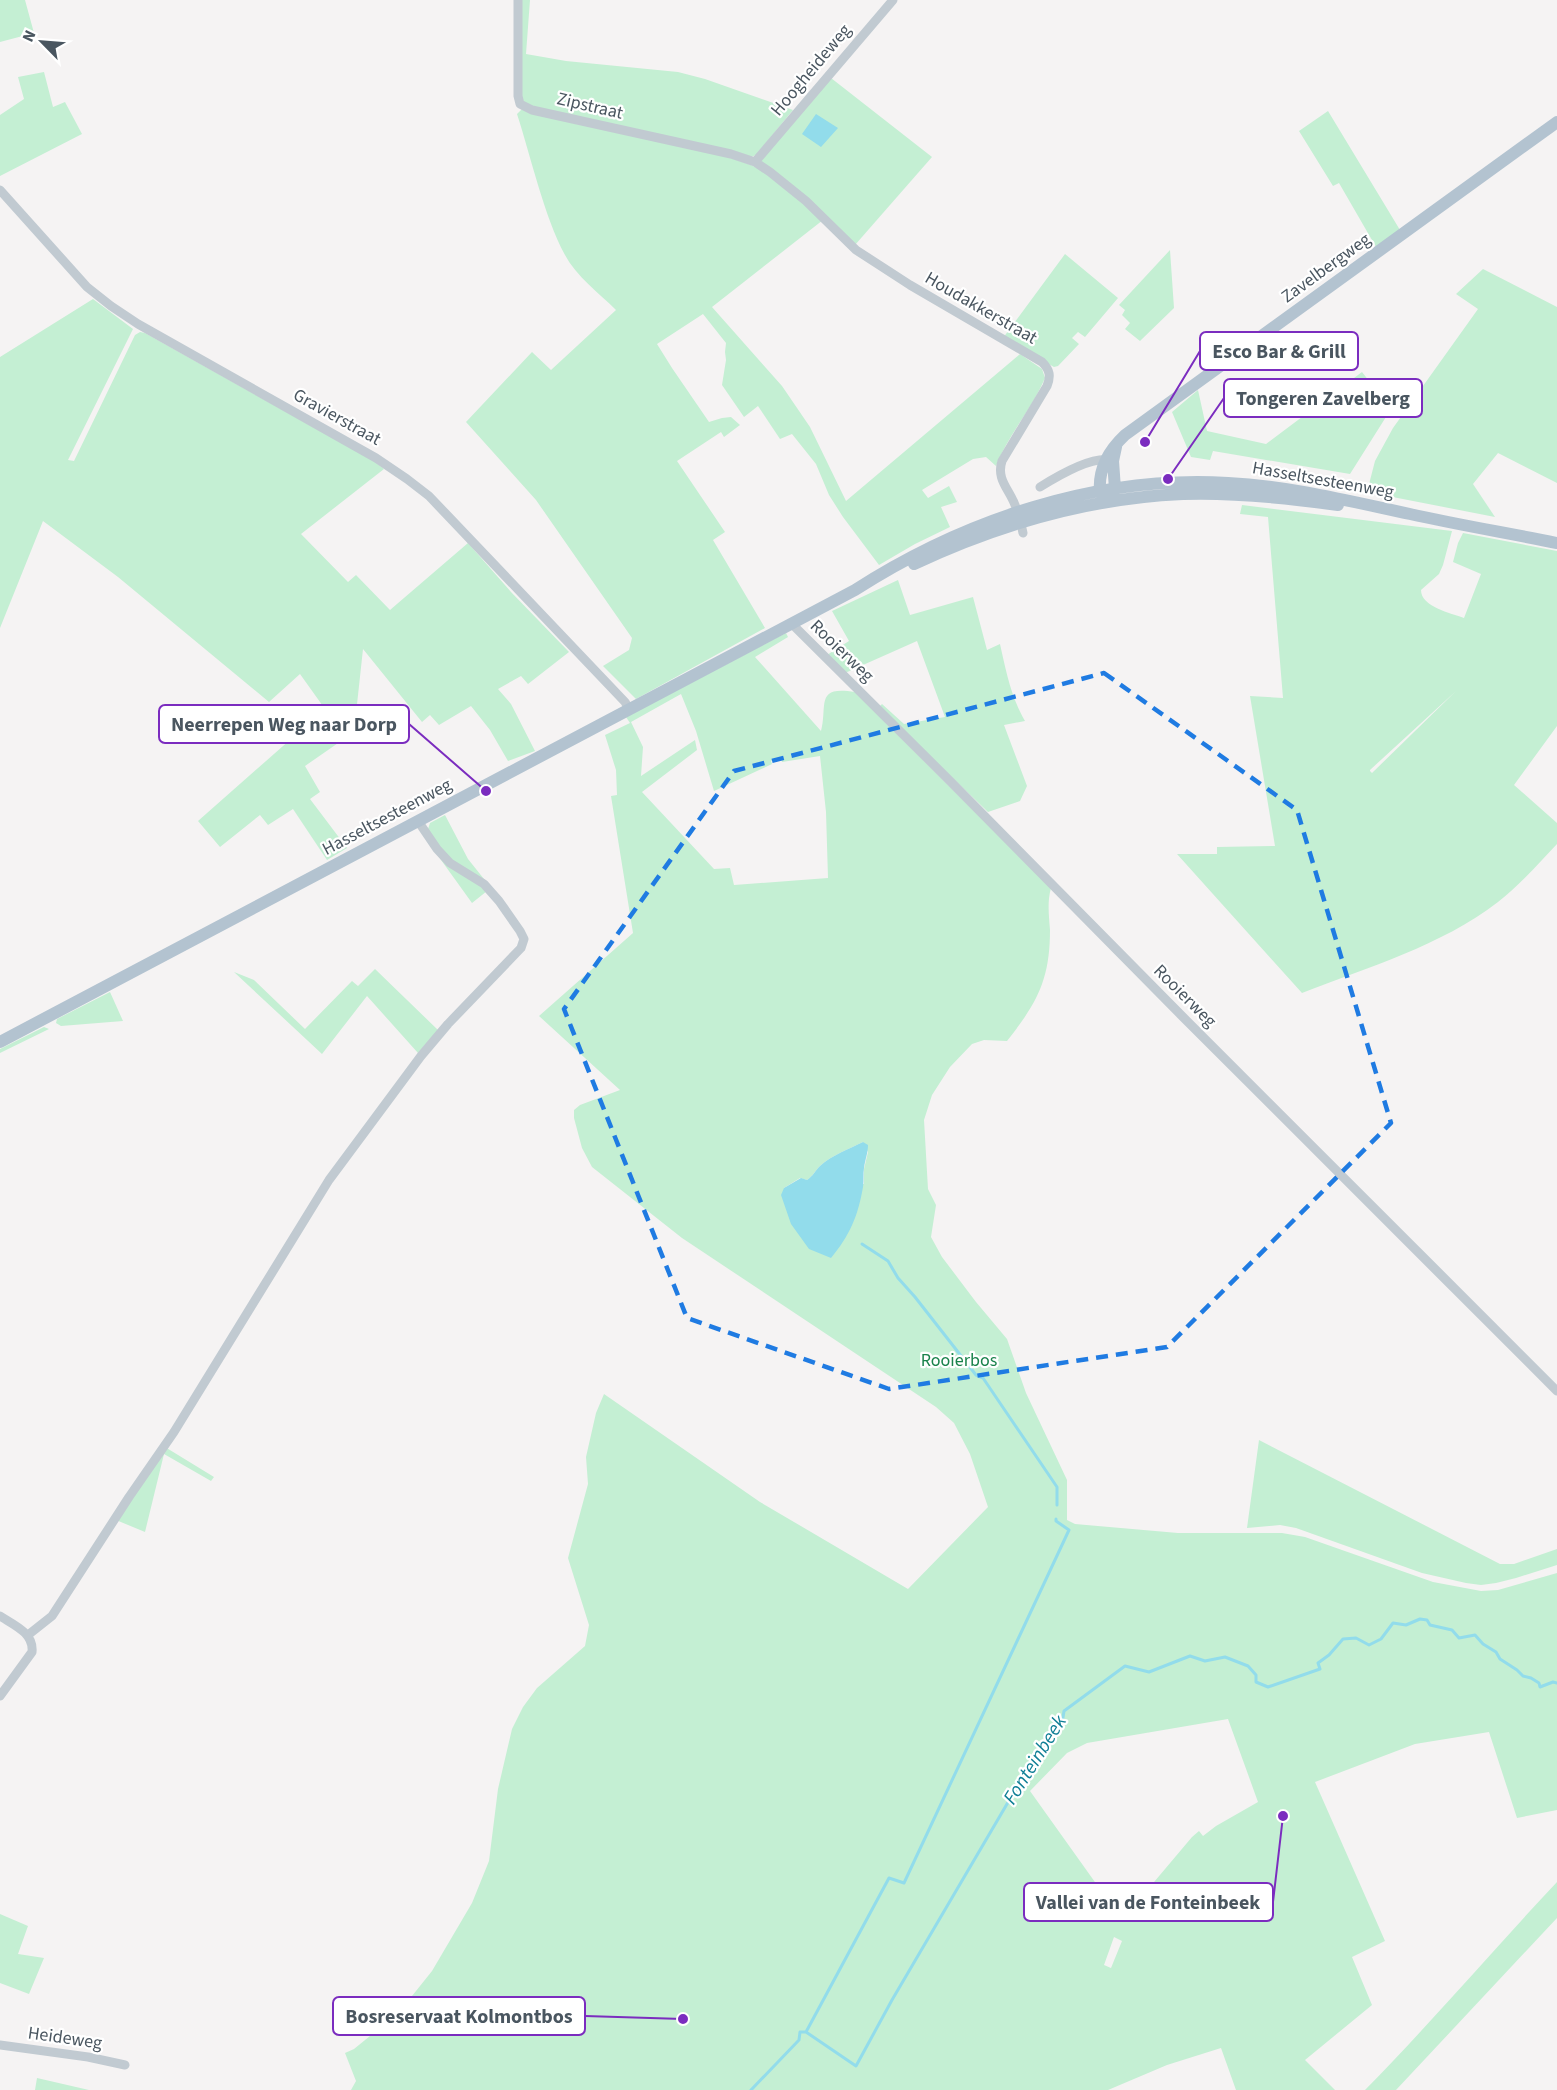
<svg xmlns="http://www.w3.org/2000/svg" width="1557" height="2090" viewBox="0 0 1557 2090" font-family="'Source Sans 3',sans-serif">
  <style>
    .green { fill: #c4efd3; fill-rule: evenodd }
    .water { fill: #92dceb }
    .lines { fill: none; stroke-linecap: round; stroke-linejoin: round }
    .stream { stroke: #92dceb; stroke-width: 3 }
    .minor { stroke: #c1cad1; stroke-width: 9 }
    .major { stroke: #b3c3d0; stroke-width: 12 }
    .marked { fill: none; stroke: #1f7be2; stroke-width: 4.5; stroke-dasharray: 12 8; stroke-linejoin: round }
    .labels { text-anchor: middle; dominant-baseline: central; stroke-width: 4.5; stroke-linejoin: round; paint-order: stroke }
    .street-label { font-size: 18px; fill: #4a5660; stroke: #fff }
    .park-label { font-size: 18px; fill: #1a824b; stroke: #fff }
    .water-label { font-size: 20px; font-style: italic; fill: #107f96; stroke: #fff }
    .leader { fill: none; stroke: #7b2cbf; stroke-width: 2 }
    .callout-dot { fill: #7b2cbf; stroke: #fff; stroke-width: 2 }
    .callout { fill: #fff; stroke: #7b2cbf; stroke-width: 2 }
    .callout-label { font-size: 20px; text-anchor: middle; font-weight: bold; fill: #4a5660 }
  </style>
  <rect width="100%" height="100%" fill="#f5f3f3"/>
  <path class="green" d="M0,0H25L34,33L0,42Z
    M522,0H530L526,54L566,61L678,72L705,79L793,110L756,155L751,157L527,106L520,96Z
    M44,72L53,107L65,102L82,134L0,176V115L24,99L18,77Z
    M831,78L932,157L855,245L759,161Z
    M522,109L728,157L751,165L765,172L823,220L712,307L782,386L810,427L846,501L1020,354L1042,369L1045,378C1032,409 1008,435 996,466L986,457L973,459L922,490L928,498L949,486L957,502L941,507L950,527L915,544L879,565L843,517L829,495L816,464L792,434L780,439L758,406L744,417L722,385L726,360L725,352L726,343L703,314L657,344L672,368L709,422L722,418L731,417L740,425L724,437L721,432L677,461L725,532L713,540L765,628L636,699L603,666L629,650L632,638L536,500L466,422L532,352L551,370L616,310C599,293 576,276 565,255C544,216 531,157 517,114Z
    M1328,111L1400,230L1376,247L1339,183L1333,186L1299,131Z
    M1170,250L1174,308L1140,341L1125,329L1130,323L1122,315L1125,310L1119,305Z
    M1065,254L1118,298L1085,337L1078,332L1072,338L1079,344L1058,366L1054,367L1003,338Z
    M1483,269L1557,307V483L1498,453L1473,484L1495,517L1367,492L1375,461L1393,428L1478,309L1456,294Z
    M93,299L133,329L68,460L74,461L135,335L140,332L145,333L374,461L384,469L301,534L348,582L356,575L390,610L468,543L511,592L569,652L528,684L521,676L498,689L511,704L535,751L508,761L490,730L471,706L439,725L430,715L422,722L363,649L354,732L305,766L320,792L310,799L347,848L327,860L293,809L268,825L260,815L220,847L198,821L325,709L300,674L269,702L118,577L43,521L0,628V357Z
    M1362,372L1391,409L1350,474L1213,451L1210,460L1191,457L1172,412L1198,390L1207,431L1266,444Z
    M1242,505L1452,531L1443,565L1439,574L1421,590C1421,607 1451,613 1464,618L1481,574L1453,562L1458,543L1463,533L1557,551V726L1514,785L1557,823V844C1538,864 1520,885 1498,902C1441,946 1368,967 1302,993L1177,854H1217V847L1275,846L1250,696L1283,698L1268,517L1240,514ZM1456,691L1372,773L1370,771V770Z
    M898,580L910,615L973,597L987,650L1000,644C1006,671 1011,697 1025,721L1004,725L1027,786L1020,801L988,812L879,707L882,704L904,724L945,717L917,641L845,673L827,655L849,641L832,611Z
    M786,633L788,637L755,657L821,731C828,706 814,685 855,692L1051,888C1047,902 1049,916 1050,930C1050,980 1037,1003 1007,1041L984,1040L972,1044L950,1067L932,1095L924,1120L928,1189L936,1205L931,1237L942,1257L976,1302L1007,1339L1026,1393L1067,1480V1520L1075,1524L1178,1533H1282L1305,1537L1433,1582L1481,1591L1498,1590L1557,1573V1810L1517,1818L1489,1732L1415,1744L1315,1782L1385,1941L1352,1957L1372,2005L1305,2060L1335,2090H1236L1221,2048L1167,2065L1108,2090H351L356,2081L345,2053L354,2049L397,2014L412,1996L432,1971L472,1903L489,1861L498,1789L512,1729L523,1707L537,1688L585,1646L589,1625L568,1558L588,1484L586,1457L596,1413L604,1394L760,1502L908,1589L988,1507L970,1454L954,1423L936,1407L682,1238L592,1167L582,1148L574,1118V1110L580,1105L620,1090L539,1016L633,933L611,796L617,795L616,770L605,735L630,723L626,717ZM681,694L696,731L714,791L772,764L771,761L781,757L782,762L820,756L826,812L828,878L734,885L730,868L714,869L642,792L697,750L695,740L641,776L643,747L631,722ZM863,1142L868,1152L864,1169V1184L784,1188L800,1178L807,1180C813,1176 815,1171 820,1166C832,1155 849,1149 863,1142ZM1228,1719L1258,1802L1216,1826L1203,1836L1199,1831L1192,1837L1122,1920L1030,1791L1067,1753L1087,1743ZM1114,1937L1122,1941L1111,1968L1104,1965Z
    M445,815L468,859L488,884L454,862L443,852L428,829L430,823Z
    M436,853L487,891L472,903Z
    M375,969L438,1030L418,1053L367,996L322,1054L234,972L254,980L305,1029L352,981L358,986Z
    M110,992L123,1021L61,1026L56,1023L57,1019Z
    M44,1027L49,1029L0,1053V1049Z
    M1259,1440L1500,1564H1514L1557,1549V1565L1516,1578L1496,1583L1481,1585L1466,1583L1422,1573L1296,1528L1280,1525L1247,1528Z
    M165,1447L214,1477L211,1481L164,1454L145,1532L116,1520Z
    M1557,1882V1918L1396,2090H1365C1431,2023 1492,1951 1557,1882Z
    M0,1914L28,1926L18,1954L44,1958L29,1994L0,1983Z
    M37,2078L89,2090H35Z"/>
  <path class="water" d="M816,114L838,128L821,147L802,134Z
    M863,1142L868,1145C868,1153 865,1160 864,1168C863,1174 864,1180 863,1187C858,1216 850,1235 831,1258L809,1249L791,1224L781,1195L784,1188L801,1178L807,1180C813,1176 815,1171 820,1166C832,1155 849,1149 863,1142Z"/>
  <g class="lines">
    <path class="stream" d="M862,1244L888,1261L898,1278L915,1297L976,1375L983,1378L1057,1487V1505
      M806,2032L889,1878L904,1883L1069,1530L1056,1521V1519
      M751,2090L799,2040L800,2032H806L856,2066L892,2000L1027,1770L1050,1737L1062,1724L1064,1711L1125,1666L1149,1672L1190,1656L1205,1661L1225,1657L1248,1666L1256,1675V1682L1268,1687L1320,1669L1318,1663L1329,1655L1343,1639L1356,1638L1369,1645L1381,1639L1393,1623L1406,1625L1420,1619L1427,1620L1430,1625L1452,1630L1459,1638L1475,1635L1483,1644L1496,1652L1500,1659L1517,1670L1523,1676L1531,1678L1539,1683L1540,1687L1553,1682L1557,1683"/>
    <path class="minor" d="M518,0V96L520,104L532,110L731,154L755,162L770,172L806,201L856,250L873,261L910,285L1042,362C1050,370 1051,376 1047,386L1002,461C996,479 1009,489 1015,505C1019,514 1021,524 1023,533
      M755,162L893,0
      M0,190L87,287L111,306L138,324L376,458L407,479L429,496L625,702L629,709
      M1040,487C1056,477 1091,456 1110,460
      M791,623L951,782L1181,1015L1557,1391
      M0,1616C14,1625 34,1633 32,1652L0,1696
      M28,1635L52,1616L129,1497L174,1432L329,1180L421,1056L448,1024L521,948L524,939L520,931L499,901L484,884L450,863L437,849L418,821
      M0,2045L88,2057L125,2065"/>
    <path class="major" d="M1113,494L1115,489L1113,461L1116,447
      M1108,502L1100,492C1098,469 1108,451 1125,435L1557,122
      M914,564C997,525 1090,498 1183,494C1234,492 1287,498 1338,505
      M0,1042L855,590C964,520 1096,475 1228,483C1290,486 1349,501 1410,514C1459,525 1508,533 1557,543"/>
  </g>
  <path class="marked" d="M1104,673L1297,810L1391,1123L1167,1347L889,1389L687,1318L564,1009L734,771Z"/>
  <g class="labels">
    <g class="street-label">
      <text transform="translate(811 70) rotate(-50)">Hoogheideweg</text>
      <text transform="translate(590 106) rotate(13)">Zipstraat</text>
      <text transform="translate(1326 268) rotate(-36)">Zavelbergweg</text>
      <text transform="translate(981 308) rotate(30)">Houdakkerstraat</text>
      <text transform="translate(337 417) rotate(29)">Gravierstraat</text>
      <text transform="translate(1323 480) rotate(10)">Hasseltsesteenweg</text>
      <text transform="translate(842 651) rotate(44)">Rooierweg</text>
      <text transform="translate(387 817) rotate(-28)">Hasseltsesteenweg</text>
      <text transform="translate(1185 996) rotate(45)">Rooierweg</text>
      <text transform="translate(65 2038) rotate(8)">Heideweg</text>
    </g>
    <g class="park-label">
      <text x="959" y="1360">Rooierbos</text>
    </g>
    <g class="water-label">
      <text transform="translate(1035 1760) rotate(-58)">Fonteinbeek</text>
    </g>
  </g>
  <path class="leader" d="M1145 442L1200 351M1168 479L1224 398M486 791L409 724M1283 1816L1273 1902M683 2019L585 2016"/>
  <g class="callout-dot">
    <circle cx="1145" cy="442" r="6"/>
    <circle cx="1168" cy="479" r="6"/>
    <circle cx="486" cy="791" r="6"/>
    <circle cx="1283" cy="1816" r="6"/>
    <circle cx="683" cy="2019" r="6"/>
  </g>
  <g class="callout">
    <rect x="1200" y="332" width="158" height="38" rx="6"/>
    <rect x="1224" y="379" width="198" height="38" rx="6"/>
    <rect x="159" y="705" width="250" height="38" rx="6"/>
    <rect x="1024" y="1883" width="249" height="38" rx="6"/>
    <rect x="333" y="1997" width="252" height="38" rx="6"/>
  </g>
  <g class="callout-label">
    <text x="1279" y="358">Esco Bar &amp; Grill</text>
    <text x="1323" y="405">Tongeren Zavelberg</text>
    <text x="284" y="731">Neerrepen Weg naar Dorp</text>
    <text x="1148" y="1909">Vallei van de Fonteinbeek</text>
    <text x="459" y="2023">Bosreservaat Kolmontbos</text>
  </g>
  <g transform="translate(42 42) rotate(295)" stroke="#ffffff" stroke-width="4.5" paint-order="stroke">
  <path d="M0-4.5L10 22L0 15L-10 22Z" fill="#4a5660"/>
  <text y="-9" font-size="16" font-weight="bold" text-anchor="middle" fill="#4a5660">N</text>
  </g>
</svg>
